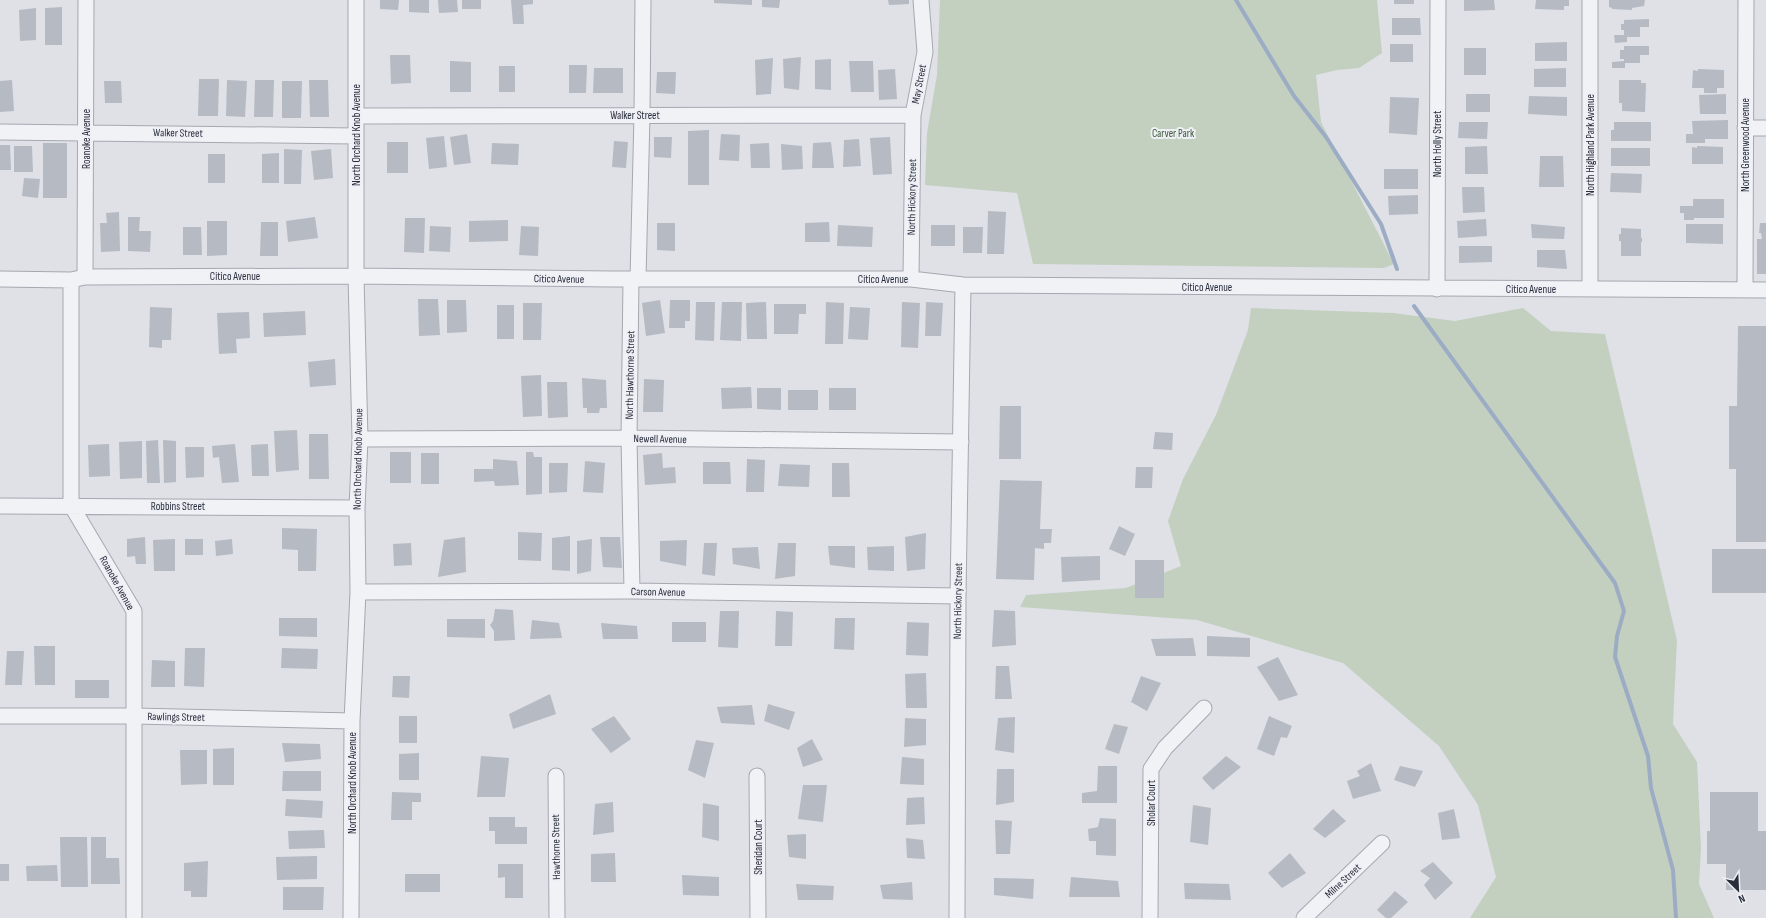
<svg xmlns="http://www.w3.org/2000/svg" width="1766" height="918" viewBox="0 0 1766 918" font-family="'Sofia Sans Condensed',sans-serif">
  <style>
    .green { fill: #c3d0c0 }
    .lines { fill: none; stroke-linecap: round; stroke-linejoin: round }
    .stream { stroke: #9cacc5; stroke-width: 4 }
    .building { fill: #b6bac3 }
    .street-casing { stroke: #a5a8b1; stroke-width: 17 }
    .street { stroke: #f1f2f6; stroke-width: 15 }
    .labels { text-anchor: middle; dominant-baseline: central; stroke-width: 4; stroke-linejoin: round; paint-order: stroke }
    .street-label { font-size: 11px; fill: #292e3d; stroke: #eef0f5 }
    .park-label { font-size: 11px; fill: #3a5837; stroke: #eef0f5 }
  </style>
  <rect width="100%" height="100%" fill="#dfe1e7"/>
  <path class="green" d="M940,0H1377L1382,53L1359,68L1337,70L1316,75L1321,122L1394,264L1384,268L1033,264L1017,193L925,185L927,133L937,75Z
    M1251,308L1393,313L1455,321L1523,308L1551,331L1605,334L1677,640L1673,724L1697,762L1701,848L1699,884L1714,918H1470L1496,877L1478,805L1439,746L1343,663L1197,620L1020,607L1026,595L1126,588L1181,566L1168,521L1183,479L1216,415L1248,330Z"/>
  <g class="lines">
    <path class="stream" d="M1236,0L1294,96L1326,137L1381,224L1397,269
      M1414,306L1615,583L1624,611L1617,636L1615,657L1648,756L1651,788L1673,870L1676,918"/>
  </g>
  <path class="building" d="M380,0H399L398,10L380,9Z
    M409,0H429V13L409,12Z
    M438,0H457L458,12L439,13Z
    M462,0H481V9H462Z
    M511,0H533V4L523,5L524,24H513Z
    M714,0H752V5L714,3Z
    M762,0H780L779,8L762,7Z
    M888,0H909V4L889,5Z
    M1394,0H1414V4H1394Z
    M1464,0H1494L1495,10L1464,11Z
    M1536,0H1569V6H1564V10L1535,9Z
    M1609,0H1645L1644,6L1632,8V10L1612,9V8L1609,7Z
    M62,7V45H45V8Z
    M36,8V40L20,41L19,10Z
    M1392,18H1420L1421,35H1392Z
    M1649,19V27H1640V37H1627V42L1615,43L1614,35H1624V30H1621V24H1624V20Z
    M1567,42V61H1535V43Z
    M1390,44H1413V62H1390Z
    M1624,46H1649V55H1640V63H1625V68H1612V62L1624,61V59H1620V50H1624Z
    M1464,48H1486V75H1464Z
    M390,55H410L411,83L391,84Z
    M801,57L799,90L784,88L783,59Z
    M773,58L771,94L756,95L755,60Z
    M831,59V90L815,89V60Z
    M450,61L471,62V92H450Z
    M849,61H873L874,92H851Z
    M569,65H587L586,93H569Z
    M499,66H515V92H499Z
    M594,68H623V93H593Z
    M1566,68V87H1534V69Z
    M895,69L897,99L879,100L878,70Z
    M1698,69L1724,70V88H1717V93H1704V88H1692L1693,70L1698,71Z
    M657,72H676L675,94L656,93Z
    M199,79H219L218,116H198Z
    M12,80L14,111L0,112V81Z
    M227,80L247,81L245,117L226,116Z
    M255,80H274L273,117H254Z
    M309,80H328L329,117H310Z
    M1619,80H1641V83H1646L1645,112L1622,111V103H1619Z
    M104,81H121L122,103H105Z
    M282,81H302L301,118H282Z
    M1466,94H1490V112H1466Z
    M1726,94V114H1700L1699,95Z
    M1529,96L1567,97V116L1528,114Z
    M1390,97L1419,98L1417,135L1389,133Z
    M1728,120V139H1705V143H1686V134H1693L1692,121Z
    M1459,122H1488L1487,139L1458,138Z
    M1614,122H1651V141H1611V130H1614Z
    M709,130V185H688V131Z
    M467,134L471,163L454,165L450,137Z
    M721,134L740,135L739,161L719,160Z
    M444,136L447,167L429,169L426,138Z
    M654,137H672L671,158L654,157Z
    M890,137L892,174L873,175L870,138Z
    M859,139L861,166L843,167L844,140Z
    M614,141L628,142L626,168L612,167Z
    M387,142H408V173H387Z
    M831,142L834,168H812L813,143Z
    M43,143H67V198H43Z
    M492,143L519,144L518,165L491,164Z
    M769,143L770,168H751L750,144Z
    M781,144L802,146L803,169L782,170Z
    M0,145H10L11,170H0Z
    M14,146H32L33,172H14Z
    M1487,146L1488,174H1465V147Z
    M1697,146L1723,147V164H1692V147L1697,148Z
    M1611,148H1650V166H1611Z
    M284,149L302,150L301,184H284Z
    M331,149L333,178L314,180L311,151Z
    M279,153V183H262V154Z
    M208,154H225V183H208Z
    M1540,156H1563L1564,187H1539Z
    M1384,169H1418V189H1384Z
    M1611,173L1642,174L1641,193L1610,192Z
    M24,178L40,179L38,198L22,196Z
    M1462,187H1484L1485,212L1463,213Z
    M1418,195V214L1389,215L1388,196Z
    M1693,199H1724V218H1694V220H1684V213H1680V206H1693Z
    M988,211L1006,212L1004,254H987Z
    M119,212L120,251L101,252L100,223H107L106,213Z
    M128,217H140L139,231H151L150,252L128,251Z
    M315,217L318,238L288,242L286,221Z
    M405,218H425L424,253L404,252Z
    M1486,219L1487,236L1458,238L1457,221Z
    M508,220V241L469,242V221Z
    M207,221H227V255L207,256Z
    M261,222H278V256H260Z
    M829,222L830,242H805V223Z
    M657,223H675V251L657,250Z
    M1760,223H1766V274H1757V239H1762L1761,233H1759Z
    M1531,224L1565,227L1564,239L1532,238Z
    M1686,224H1723V244L1686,243Z
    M838,225L873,227L872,247L837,246Z
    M931,225H955V246H931Z
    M430,226L451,227L450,252L429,251Z
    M521,226L539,227L538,256L519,255Z
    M183,227H201L202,255H183Z
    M963,227H983L982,253H963Z
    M1621,228L1641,229V238H1642V242H1641V256H1621V241H1619V234H1621Z
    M1459,246H1492V262L1459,263Z
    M1537,250H1565L1567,269L1537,267Z
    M418,299H438L440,335L419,336Z
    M447,300H466L467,332L447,333Z
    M660,300L665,333L646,336L642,303Z
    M670,300H690V321H685V328H669Z
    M696,302H715L714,341L695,340Z
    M722,302H742L741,341L720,340Z
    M766,302L767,339H747L746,303Z
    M826,302L844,303L843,344H825Z
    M902,302L920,303L918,348L901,347Z
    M926,302L943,303L941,336H925Z
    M523,303H542L541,340H523Z
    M774,304H806V314H799L798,334H774Z
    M497,305H514V339H497Z
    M150,307L172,308L171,340H162V348L149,347Z
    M850,307L870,308L868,340L848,339Z
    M305,311L306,335L264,337L263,313Z
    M249,312L250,338L236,339L237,353L219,354L217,313Z
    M1738,326H1766V542H1736V469H1729V406H1737Z
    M335,359L336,385L310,387L308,362Z
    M541,375L542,416L523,417L521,376Z
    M582,378L606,380L607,408H600L599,413H587V408H583Z
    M644,379L664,380L663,412H643Z
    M547,382H567L568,417L548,418Z
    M751,387L752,408L722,409L721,388Z
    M757,388H781V410L757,409Z
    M829,388H856V410H829Z
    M788,390H818V410H788Z
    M1000,406H1021V459H999Z
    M297,430L299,470L276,472L274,431Z
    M1155,432L1173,433L1172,450L1153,449Z
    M309,434H328L329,479H309Z
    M158,440L160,483H147L146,441Z
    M163,440L176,441V482L164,483Z
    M142,441V478L120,479L119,442Z
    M109,444L110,476L89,477L88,445Z
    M235,444L239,482L222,483L219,457L213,458L212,446Z
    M268,444L269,476H252L251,445Z
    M185,447H204V477L186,478Z
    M390,452H411V483H390Z
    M526,452H533L534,457H542V494L526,495Z
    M421,453H439V484H421Z
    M662,453L663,468L675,467L676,483L645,485L643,455Z
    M493,459L517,461L519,485L495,486L494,481L474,482V469H493Z
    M747,459L765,460L764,492H746Z
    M585,461L605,463L603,493L583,492Z
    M703,462H730L731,484H703Z
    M549,463H568L567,492L549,493Z
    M832,463H849L850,497H832Z
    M780,464L810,465L809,487L778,486Z
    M1136,467H1153L1152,488H1135Z
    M1000,480L1042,481L1040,529H1052L1051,543H1044V549L1035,548L1034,580L996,579Z
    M1119,526L1135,534L1125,556L1109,549Z
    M282,528L317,529L316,571H298V550L282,549Z
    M518,532L542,533L541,561L518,560Z
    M926,533L925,569L907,571L905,537Z
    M570,536V571L552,570V538Z
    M145,537L146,564H136L135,556L127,557V539Z
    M465,537L466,572L438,577L444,540Z
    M600,537H620L622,568L603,567Z
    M175,539V571H154L153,540Z
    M185,539H203V555H185Z
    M232,539L233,554L216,556L215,541Z
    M592,539L591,571L577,574V541Z
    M687,540L686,566L660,561V541Z
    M411,543L412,565L394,566L393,544Z
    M704,543H717L715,576L702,574Z
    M778,543H796L795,576L775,579Z
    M828,546H855V568L830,565Z
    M894,546V571L868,570L867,547Z
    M758,547L760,569L733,564L732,548Z
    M1712,549H1766V593H1712Z
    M1100,556V580L1062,582L1061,557Z
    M1135,560H1164V598H1135Z
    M495,609L513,610L515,640L494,641V631L490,625L493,621Z
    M994,610L1015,611L1016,645L992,647Z
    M720,611H739L738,648L718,647Z
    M776,611L793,612L792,646H775Z
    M279,618H317V637L279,636Z
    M835,618H855L854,650L834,649Z
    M447,619H485V638L447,637Z
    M532,620L559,623L562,638L530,639Z
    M672,622H706V642H672Z
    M907,622L929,623L928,656L906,655Z
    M601,623L637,626L638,639H603Z
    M1207,636L1250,638V657L1207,656Z
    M1193,638L1196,656H1156L1151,639Z
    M34,646H55V685H35Z
    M185,648H205L204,687L184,686Z
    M282,648L318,649L317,669L281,668Z
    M7,651H24L22,685H5Z
    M1278,657L1298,695L1279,701L1257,667Z
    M152,660L175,661V687H151Z
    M996,666H1009L1012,699H995Z
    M926,673L927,708H906L905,674Z
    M393,676H410L409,698L392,697Z
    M1141,676L1161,683L1147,711L1131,702Z
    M75,680H109V698H75Z
    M550,694L556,714L513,729L509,714Z
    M768,704L795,712L789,730L764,721Z
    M752,705L755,725L721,723L717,707Z
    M399,716H417V743H399Z
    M614,716L631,739L611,753L591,729Z
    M1269,716L1292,726L1287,738L1281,737L1274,756L1257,749Z
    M1015,717L1014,753L995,750L998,718Z
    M905,718L926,719V745L904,747Z
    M1114,724L1128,727L1119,754L1105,749Z
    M812,739L823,760L803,767L797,748Z
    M696,740L714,743L705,778L688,770Z
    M282,743L320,744L321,759L285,762Z
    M234,748V785H213V749Z
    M180,750H207V784L181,785Z
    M419,753V780H399V754Z
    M481,756L509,758L505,797H477Z
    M1226,756L1241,767L1213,790L1202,778Z
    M902,757L924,759V785L900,784Z
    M1371,763L1381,791L1353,799L1347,781L1360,776L1357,771Z
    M1098,766H1117V803H1082V793L1097,791Z
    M1400,766L1423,771L1415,787L1394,780Z
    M997,769H1014V802L996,805Z
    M283,771H321V791H282Z
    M803,785H827L823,822L798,819Z
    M392,792L421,793V802H412V820H391Z
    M1710,792H1758V831H1766V890H1726V864H1707V831H1710Z
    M924,797L925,824L906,825L907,798Z
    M286,799L323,801L322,818L285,816Z
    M613,802L614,832L593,835L595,804Z
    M703,803L719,806V841L702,837Z
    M1193,805L1211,808L1208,845L1190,842Z
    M1333,809L1346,821L1325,838L1313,829Z
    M1454,809L1460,838L1442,840L1438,813Z
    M489,817H515V827H527V844H495V831H489Z
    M1100,818L1116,819V856L1096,855V841H1089L1088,829L1098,827Z
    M995,820L1012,821L1010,854H996Z
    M324,830L325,848L289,849L288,831Z
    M806,834V859L789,857L787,835Z
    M60,837H87L88,887H61Z
    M91,837H106V858H119L120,884H91Z
    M906,838L923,840L925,859L907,858Z
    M615,853L616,882H591V854Z
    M1290,853L1306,873L1282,888L1268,873Z
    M317,856V879L277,880L276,857Z
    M208,861L207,897H191V891H184V863Z
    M1433,862L1453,883L1435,900L1424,885L1430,878L1420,871Z
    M0,864H9V881H0Z
    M498,864H523V898H505V877L498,878Z
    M57,865L58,881H27L26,866Z
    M405,874H440V892H405Z
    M682,875L719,877V896L683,895Z
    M1071,877L1118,881L1120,897H1069Z
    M994,878L1034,879L1033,899L994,895Z
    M912,882L913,900L883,899L880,885Z
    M1184,883L1229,884L1231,900L1185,899Z
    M796,884L834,886L833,900H798Z
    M283,887H324L323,910H283Z
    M1395,891L1408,902L1391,918H1386L1377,910Z"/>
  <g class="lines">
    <g class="street-casing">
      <path id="street" d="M356,116L913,115
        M1745,128H1766
        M0,132L356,136
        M85,277L86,0
        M0,279L71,280L85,277L356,276L610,279H911L963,285L1766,290
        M631,279L629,438L632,591
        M638,279L642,115L643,0
        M911,279L913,115L925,52L921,0
        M71,280V505L134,611V918
        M1437,289L1438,0
        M1590,289V0
        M1745,289L1746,0
        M360,439L629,438L961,442
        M0,506L357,508
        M358,592L632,591L958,596
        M0,716H134L352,721
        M556,776L557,918
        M757,776L758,918
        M351,918L352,721L358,592L357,508L360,439L356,276V0
        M957,918L958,596L963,285
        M1150,918L1151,769L1165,748L1204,708
        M1304,918L1382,843"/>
    </g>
    <use href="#street" class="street"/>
  </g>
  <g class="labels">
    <g class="street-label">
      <text transform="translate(919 84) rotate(-79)">May Street</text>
      <text x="635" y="115">Walker Street</text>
      <text transform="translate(178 133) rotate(1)">Walker Street</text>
      <text transform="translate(356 135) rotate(-90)">North Orchard Knob Avenue</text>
      <text transform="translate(86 139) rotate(-90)">Roanoke Avenue</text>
      <text transform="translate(1437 144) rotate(-90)">North Holly Street</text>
      <text transform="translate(1590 145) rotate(-90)">North Highland Park Avenue</text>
      <text transform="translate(1745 145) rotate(-90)">North Greenwood Avenue</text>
      <text transform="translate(912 197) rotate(-89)">North Hickory Street</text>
      <text x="235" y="276">Citico Avenue</text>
      <text transform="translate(559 279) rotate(1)">Citico Avenue</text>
      <text x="883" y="279">Citico Avenue</text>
      <text x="1207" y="287">Citico Avenue</text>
      <text x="1531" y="289">Citico Avenue</text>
      <text transform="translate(630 375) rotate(-89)">North Hawthorne Street</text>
      <text transform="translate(660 439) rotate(1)">Newell Avenue</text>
      <text transform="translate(358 459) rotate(-89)">North Orchard Knob Avenue</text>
      <text x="178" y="506">Robbins Street</text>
      <text transform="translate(117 583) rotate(61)">Roanoke Avenue</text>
      <text transform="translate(658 592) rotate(1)">Carson Avenue</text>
      <text transform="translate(958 601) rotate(-89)">North Hickory Street</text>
      <text transform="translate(176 717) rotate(1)">Rawlings Street</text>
      <text transform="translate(352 783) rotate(-90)">North Orchard Knob Avenue</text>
      <text transform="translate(1151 803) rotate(-90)">Sholar Court</text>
      <text transform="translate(556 847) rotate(-91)">Hawthorne Street</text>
      <text transform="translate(758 847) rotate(-90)">Sheridan Court</text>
      <text transform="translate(1343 881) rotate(-43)">Milne Street</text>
    </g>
    <g class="park-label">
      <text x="1173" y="133">Carver Park</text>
    </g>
  </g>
  <g transform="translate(1738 890) rotate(156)" stroke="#eef0f5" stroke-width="3" paint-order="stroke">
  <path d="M0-3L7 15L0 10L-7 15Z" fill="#292e3d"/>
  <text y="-6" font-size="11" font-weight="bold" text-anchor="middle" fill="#292e3d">N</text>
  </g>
</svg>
